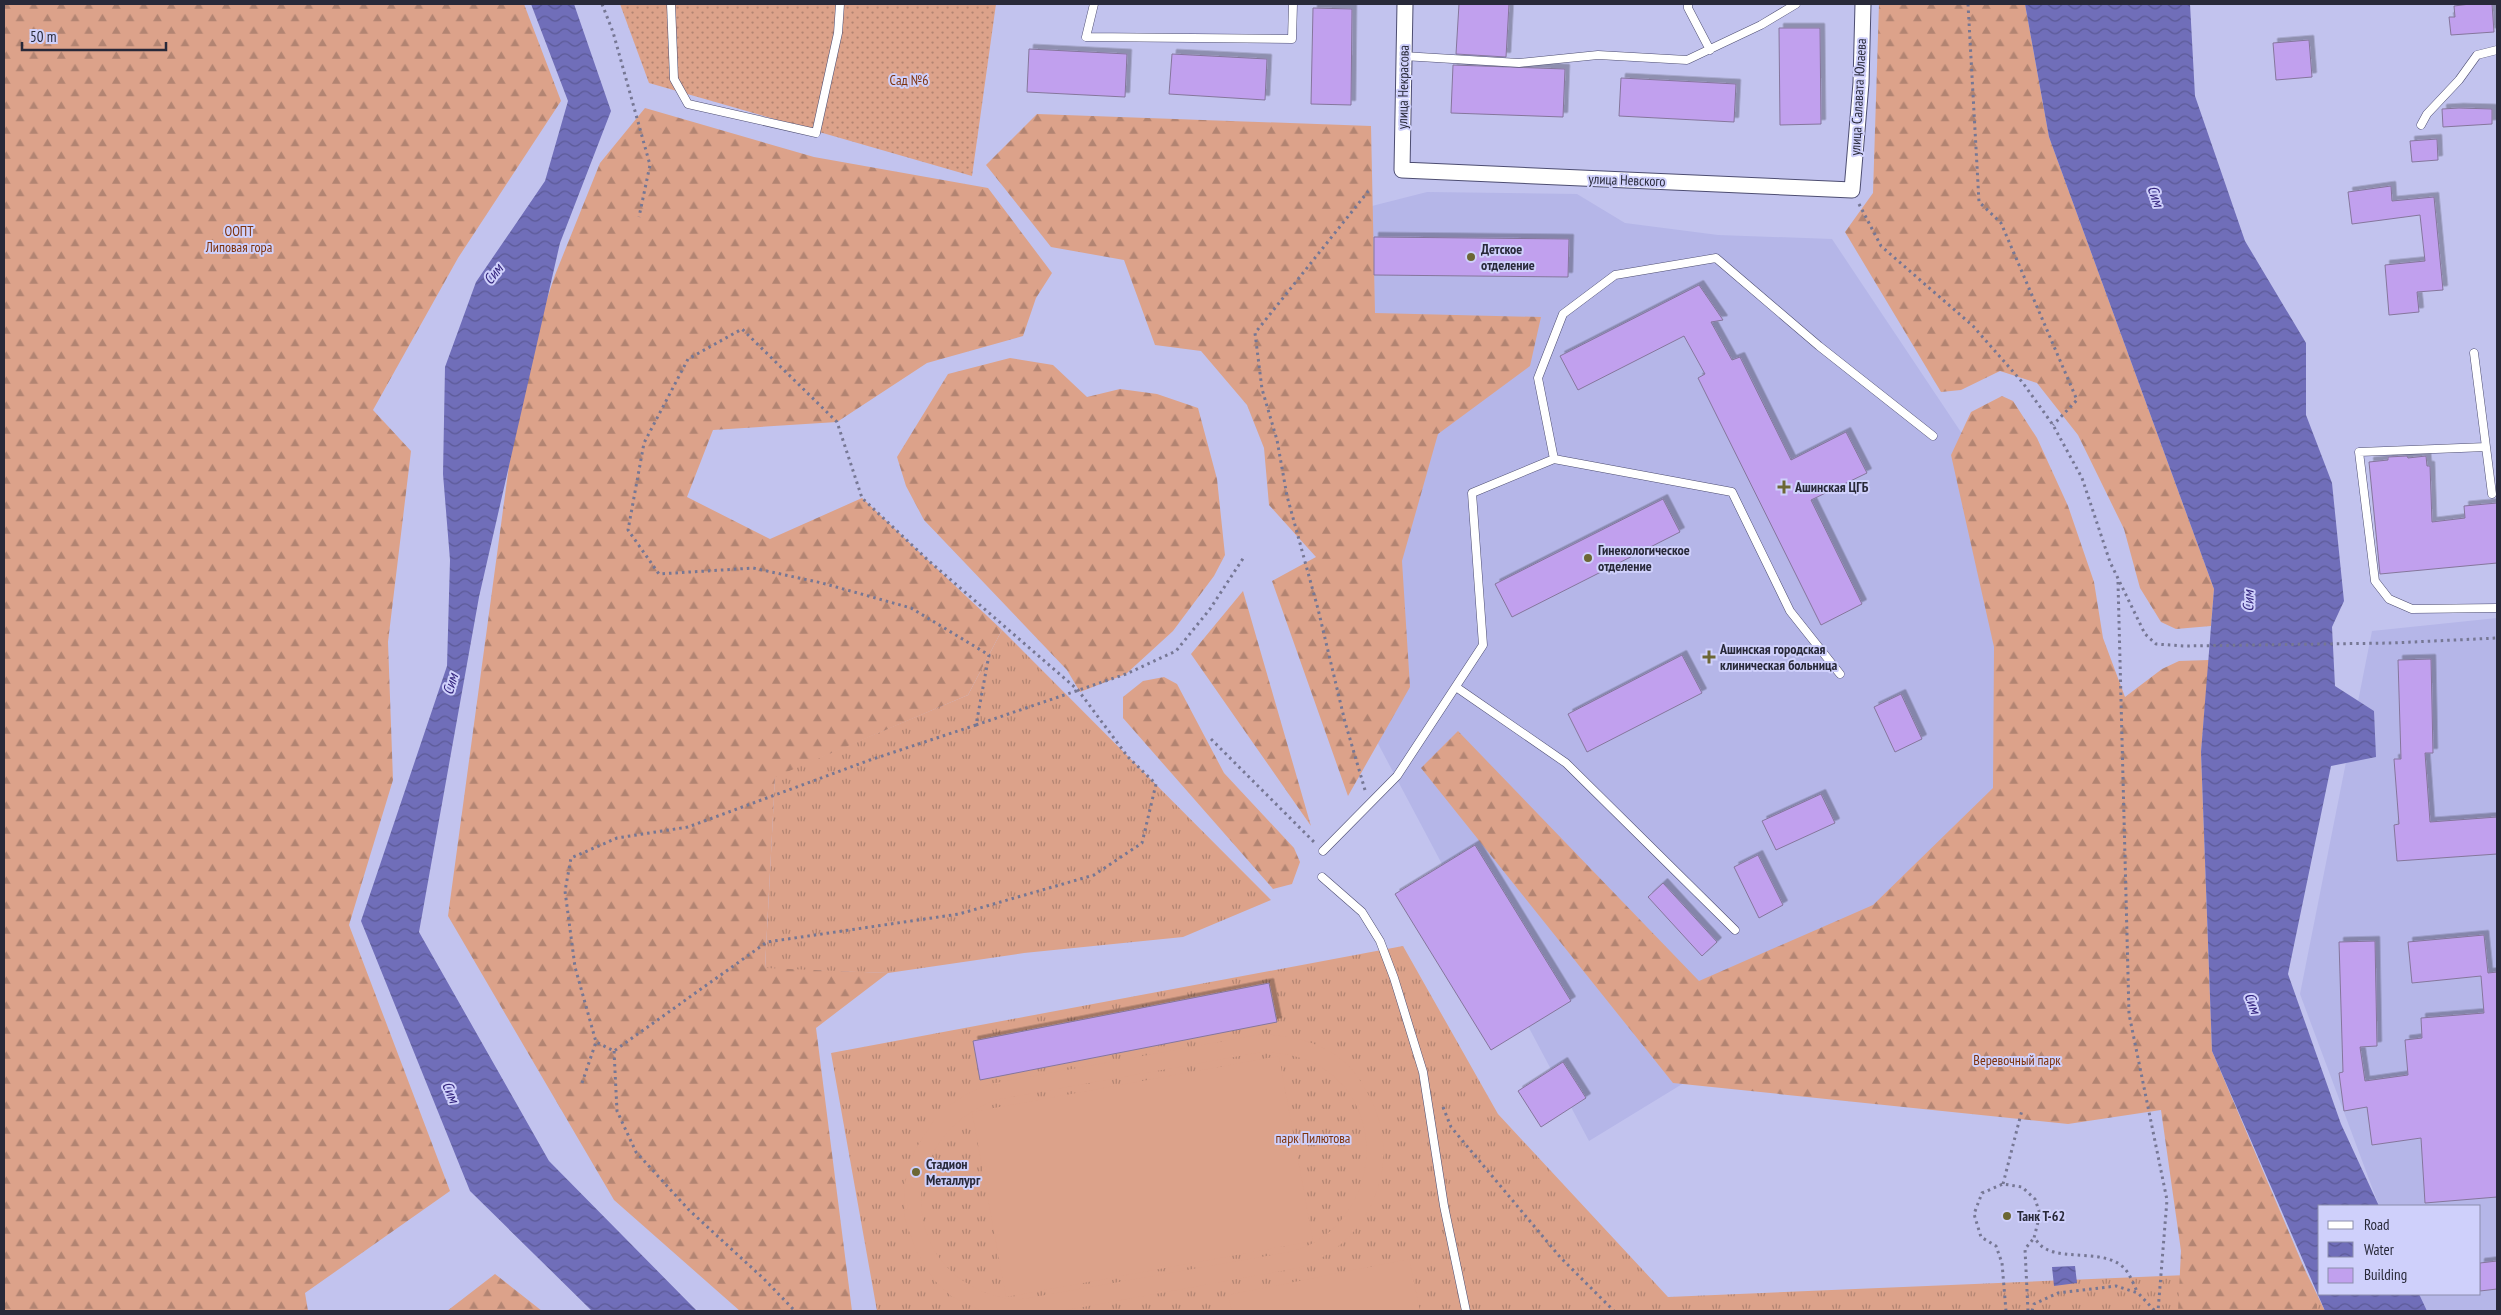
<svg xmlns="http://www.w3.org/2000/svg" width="2501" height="1315" viewBox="0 0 2501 1315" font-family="'PT Sans Narrow',sans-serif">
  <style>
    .built { fill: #b5b6e8 }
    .grass { fill: url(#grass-tufts) }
    .forest { fill: url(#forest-firs) }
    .garden { fill: url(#garden-dots) }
    .pitch { fill: #dca28a; fill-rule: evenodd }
    .water { fill: url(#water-waves) }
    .building { fill: #c1a0ee; stroke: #85769c; filter: url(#shadow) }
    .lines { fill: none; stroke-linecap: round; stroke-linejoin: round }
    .service-casing { stroke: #4d4d71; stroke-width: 9 }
    .minor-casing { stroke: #4d4d71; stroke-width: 17 }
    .path { stroke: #767794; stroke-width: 3; stroke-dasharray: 2.5 4; stroke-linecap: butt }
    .service { stroke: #fff; stroke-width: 8 }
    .minor { stroke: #fff; stroke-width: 15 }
    .poi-dot { fill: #6c6734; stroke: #cfd0fb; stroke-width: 2 }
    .labels { text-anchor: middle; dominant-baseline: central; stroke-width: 4; stroke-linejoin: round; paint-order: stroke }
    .park-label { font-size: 14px; fill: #7d320b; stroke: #cfd0fb }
    .street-label { font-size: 14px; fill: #282939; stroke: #cfd0fb }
    .poi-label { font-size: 14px; font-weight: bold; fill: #282939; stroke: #cfd0fb; text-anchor: start }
    .water-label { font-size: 15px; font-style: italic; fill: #32237d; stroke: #cfd0fb }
  </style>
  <defs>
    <pattern id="grass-tufts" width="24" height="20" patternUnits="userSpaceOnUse" patternTransform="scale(1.25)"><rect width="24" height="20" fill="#dca28a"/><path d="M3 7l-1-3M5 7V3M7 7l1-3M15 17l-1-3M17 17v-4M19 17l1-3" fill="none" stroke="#b28472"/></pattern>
    <pattern id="forest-firs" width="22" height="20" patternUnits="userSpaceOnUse" patternTransform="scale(1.25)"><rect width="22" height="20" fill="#dca28a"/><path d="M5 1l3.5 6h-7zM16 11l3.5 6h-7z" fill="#b28472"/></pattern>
    <pattern id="garden-dots" width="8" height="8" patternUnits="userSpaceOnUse" patternTransform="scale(1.25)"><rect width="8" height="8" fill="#dca28a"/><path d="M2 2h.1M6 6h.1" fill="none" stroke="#b28472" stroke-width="1.8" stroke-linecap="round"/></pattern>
    <pattern id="water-waves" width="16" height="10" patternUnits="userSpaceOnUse" patternTransform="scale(1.25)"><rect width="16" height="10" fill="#706eb9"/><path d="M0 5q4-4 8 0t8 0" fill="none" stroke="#5c5a97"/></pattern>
    <filter id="shadow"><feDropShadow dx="4.5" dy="-4.5" stdDeviation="0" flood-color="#0004"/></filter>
  </defs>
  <rect width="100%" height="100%" fill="#c2c3ee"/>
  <path class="built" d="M1427,192L1577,194L1625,223L1718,235L1832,239L2079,609L2054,857L1589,1141L1357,704L1265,340L1372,206Z
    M2497,618V1311H2417L2411,1294H2480V1206H2379L2300,994L2372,631Z"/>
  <path class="grass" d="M1002,630L1271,900L1183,937L1024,953L888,973L765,969L775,776L968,695Z
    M1403,946L1498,1114L1668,1297L2305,1270L2325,1311H877L831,1053Z"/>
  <path class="forest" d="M4,4H524L561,101L458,258L373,410L411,451L388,642L393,780L349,925L450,1191L305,1293L308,1311H4Z
    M1879,4H2025L2049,137L2214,589L2211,626L2176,629L2161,622L2140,588L2124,529L2078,435L2037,383L2000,371L1961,390L1941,392L1845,232L1873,193Z
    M645,108L814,157L988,188L1052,273L1036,298L1023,336L927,363L837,422L713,430L687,497L770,539L862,498L1002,630L968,695L775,777L765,968L888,973L816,1028L852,1311H740L614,1200L448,916L521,377L555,275L600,163Z
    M1037,114L1371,126L1375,313L1541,317L1530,366L1438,434L1402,561L1410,687L1348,796L1272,581L1316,557L1269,505L1264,448L1247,405L1201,351L1155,345L1124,260L1051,247L986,165Z
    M1010,358L1053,365L1087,397L1120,389L1157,394L1198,408L1217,479L1225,555L1214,576L1173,631L1126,674L1080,692L1067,670L924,520L906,486L897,457L948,374Z
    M2002,396L2013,401L2037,438L2068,506L2094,582L2103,638L2125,697L2162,669L2179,661L2209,660L2201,752L2212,1051L2305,1270L2318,1311H2178L2181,1251L2161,1110L2068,1124L1673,1083L1421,768L1458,731L1699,981L1873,905L1993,788L1994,647L1951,455L1971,412Z
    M1243,591L1311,826L1191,654Z
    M1164,677L1177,684L1224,773L1294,848L1300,862L1292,884L1273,889L1123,718V697L1143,681Z
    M495,1274L542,1311H447Z"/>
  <path class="garden" d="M620,4H996L972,176L649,83Z"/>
  <path class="pitch" d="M1262,1034C1289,1036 1314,1040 1337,1056C1351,1066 1361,1080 1368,1094C1406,1161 1371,1245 1298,1268L1061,1311H982L951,1296L934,1280L916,1251L905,1219L904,1186L915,1150L934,1120L948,1106L965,1095L990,1084ZM1262,1052C1286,1053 1308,1057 1327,1071C1394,1119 1371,1229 1294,1251L1017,1300C900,1287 887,1142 995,1100Z
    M1279,1056L1313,1241L1006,1297L972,1112Z
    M1409,1259L1420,1311H1232L1228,1295Z"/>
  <path class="water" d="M531,4H574L611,111L560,243L479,597L419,932L549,1161L697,1311H592L470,1191L361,921L447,666L450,560L443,474L445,367L476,282L545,181L568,101Z
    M2025,4H2190L2195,96L2245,241L2306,343V415L2332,483L2344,601L2332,627L2335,686L2374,711L2376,757L2331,766L2288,974L2341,1124L2379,1206H2320V1294H2419L2427,1311H2325L2212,1051L2201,752L2214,589L2049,137Z
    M2075,1266L2077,1283L2054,1286L2052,1267Z"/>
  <path class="building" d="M1459,4H1509L1506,57L1456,54Z
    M2470,4H2492L2494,32L2451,35L2449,17H2455L2454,6Z
    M1313,8L1352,9L1351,105L1311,104Z
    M1779,28H1820L1821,124L1780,125Z
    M2309,40L2312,77L2276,80L2273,43Z
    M1029,49L1127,54L1125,97L1027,92Z
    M1172,54L1267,59L1265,100L1169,94Z
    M1453,65L1565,69L1563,117L1451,113Z
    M1621,78L1736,84L1734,122L1619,116Z
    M2459,108L2492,109V124L2443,127L2442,109Z
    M2437,139L2438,160L2412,162L2410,141Z
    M2391,186L2392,201L2434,197L2443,290L2417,292L2419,312L2389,315L2385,265L2425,261L2420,215L2352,224L2348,192Z
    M1374,237L1569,239L1568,277L1374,275Z
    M1699,285L1723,320L1711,322L1732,360L1740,357L1791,460L1846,432L1867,473L1811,500L1862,604L1821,625L1698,378L1705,374L1684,336L1578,390L1560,356Z
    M2407,456L2408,458L2426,456L2427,466H2430L2432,522L2465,518L2464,506L2497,503V563L2380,574L2369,462L2388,460V457Z
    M1663,499L1680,532L1512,617L1495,584Z
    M1682,655L1702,693L1587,752L1568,714Z
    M2431,659L2433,753H2425L2430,822L2497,817V854L2397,861L2394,825L2399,824L2394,759H2401L2398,660Z
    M1901,694L1922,739L1895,752L1874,707Z
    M1821,794L1835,823L1776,850L1762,821Z
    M1475,845L1571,1001L1491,1050L1395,894Z
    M1758,855L1783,905L1759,918L1734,867Z
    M1663,883L1717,942L1702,956L1648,897Z
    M2484,935L2488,973L2497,972V1197L2425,1203L2421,1138L2372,1145L2367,1107L2344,1111L2339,1073L2343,1072L2339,942L2375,941L2377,1046L2360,1047L2365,1081L2408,1075L2405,1040L2422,1038L2421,1018L2484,1013L2481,976L2412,983L2408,942Z
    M1269,983L1277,1022L980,1080L973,1041Z
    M1563,1062L1586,1098L1541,1127L1518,1091Z
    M2497,1261V1289L2480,1291V1263Z"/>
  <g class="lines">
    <g class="service-casing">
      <path id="service" d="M671,4L674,79L688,104L816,133L838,33L840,4
        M1094,4L1086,37L1292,39L1293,4
        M1688,4V8L1710,50
        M1403,56L1519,63L1598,55L1687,60L1761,25L1796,4
        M2421,125L2427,114L2459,80L2477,55L2497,50
        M2474,353L2492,494
        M2486,447L2359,452L2375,581L2389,599L2412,609L2497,608
        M1554,459L1538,378L1563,314L1615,275L1716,258L1819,346L1933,436
        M1456,687L1566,763L1735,930
        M1323,851L1397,776L1483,645L1472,493L1554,459L1732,492L1790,611L1840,674
        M1322,877L1362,912L1380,941L1394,978L1423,1072L1444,1206L1466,1311"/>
    </g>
    <g class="minor-casing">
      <path id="minor" d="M1405,4L1402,170L1852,190L1861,83L1863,4"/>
    </g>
    <path class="path" d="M602,4L613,32L650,165L639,217
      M1968,4L1979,202L2001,223L2077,400L2053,425
      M1859,204L1881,246L1973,326L2023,383L2053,425L2082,478L2110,562L2145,634L2156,644L2184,646L2392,643L2497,638
      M2118,582L2129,1014L2167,1200L2158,1311
      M976,725L1126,674L1176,651L1210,609L1244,557
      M1211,739L1315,843
      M1365,790L1345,722L1318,609L1287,496L1277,440L1262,389L1255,333L1370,189
      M614,1051L617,1111L636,1152L689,1210L764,1279L795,1311
      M582,1083L596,1042L575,967L565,891L571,858L617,838L688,827L870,760L976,725L989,655L911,608L822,583L753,568L659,574L628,530L644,443L688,359L742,329L837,422L862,498L929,561L1078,690L1128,757L1156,784L1142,843L1094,875L959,914L767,942L614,1051L596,1042
      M1443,1107L1451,1127L1560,1257L1614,1311
      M2003,1184L2022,1110
      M2006,1311L2002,1263L1996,1246L1981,1237L1974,1214L1982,1193L2003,1184L2022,1187L2035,1199L2040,1214L2034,1238C2038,1242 2041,1247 2046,1249C2067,1260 2107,1249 2125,1269C2131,1276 2134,1286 2138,1293
      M2028,1311L2025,1249L2034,1238
      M2032,1311L2034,1304L2058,1293L2116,1286L2138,1293L2155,1311"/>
    <use href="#service" class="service"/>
    <use href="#minor" class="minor"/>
  </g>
  <g class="poi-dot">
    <circle cx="1471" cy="257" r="5"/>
    <path d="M1781.5 479.5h5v5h5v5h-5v5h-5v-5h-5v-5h5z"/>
    <circle cx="1588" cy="558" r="5"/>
    <path d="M1706.5 649.5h5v5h5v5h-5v5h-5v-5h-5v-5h5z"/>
    <circle cx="916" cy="1172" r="5"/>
    <circle cx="2007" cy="1216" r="5"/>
  </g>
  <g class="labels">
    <g class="park-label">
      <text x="909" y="80">Сад №6</text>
      <text x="239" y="231">ООПТ<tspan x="239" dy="16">Липовая гора</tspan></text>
      <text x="2017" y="1060">Веревочный парк</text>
      <text x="1313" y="1138">парк Пилютова</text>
    </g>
    <g class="street-label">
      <text transform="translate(1403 87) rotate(-89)">улица Некрасова</text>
      <text transform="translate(1858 97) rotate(-87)">улица Салавата Юлаева</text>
      <text transform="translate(1627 180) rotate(2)">улица Невского</text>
    </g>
    <g class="poi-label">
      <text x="1481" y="249">Детское<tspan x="1481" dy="16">отделение</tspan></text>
      <text x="1795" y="487">Ашинская ЦГБ</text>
      <text x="1598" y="550">Гинекологическое<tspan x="1598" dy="16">отделение</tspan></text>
      <text x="1720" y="649">Ашинская городская<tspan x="1720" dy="16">клиническая больница</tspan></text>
      <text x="926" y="1164">Стадион<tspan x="926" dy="16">Металлург</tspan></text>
      <text x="2017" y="1216">Танк Т-62</text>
    </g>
    <g class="water-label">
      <text transform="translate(2156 196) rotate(71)">Сим</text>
      <text transform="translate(493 274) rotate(-52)">Сим</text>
      <text transform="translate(2248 601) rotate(-89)">Сим</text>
      <text transform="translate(450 684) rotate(-73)">Сим</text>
      <text transform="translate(2253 1003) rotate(70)">Сим</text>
      <text transform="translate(451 1092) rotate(67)">Сим</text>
    </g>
  </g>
  <rect width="2501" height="1315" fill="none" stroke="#282939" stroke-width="10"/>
  <rect x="2318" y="1205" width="162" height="90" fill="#cfd0fb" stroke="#8c8dad"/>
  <rect x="2328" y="1221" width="25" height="8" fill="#ffffff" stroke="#8c8dad"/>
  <text x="2364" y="1230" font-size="15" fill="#282939">Road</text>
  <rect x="2328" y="1242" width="25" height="15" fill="url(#water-waves)" stroke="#8c8dad"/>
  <text x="2364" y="1255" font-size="15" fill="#282939">Water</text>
  <rect x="2328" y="1268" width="25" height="15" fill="#c1a0ee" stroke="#8c8dad"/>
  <text x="2364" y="1280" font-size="15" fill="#282939">Building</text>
  <path d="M22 42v8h144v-8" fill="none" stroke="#282939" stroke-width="2.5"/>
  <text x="30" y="42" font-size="15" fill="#282939" stroke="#cfd0fb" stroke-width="4" paint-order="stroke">50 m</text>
</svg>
